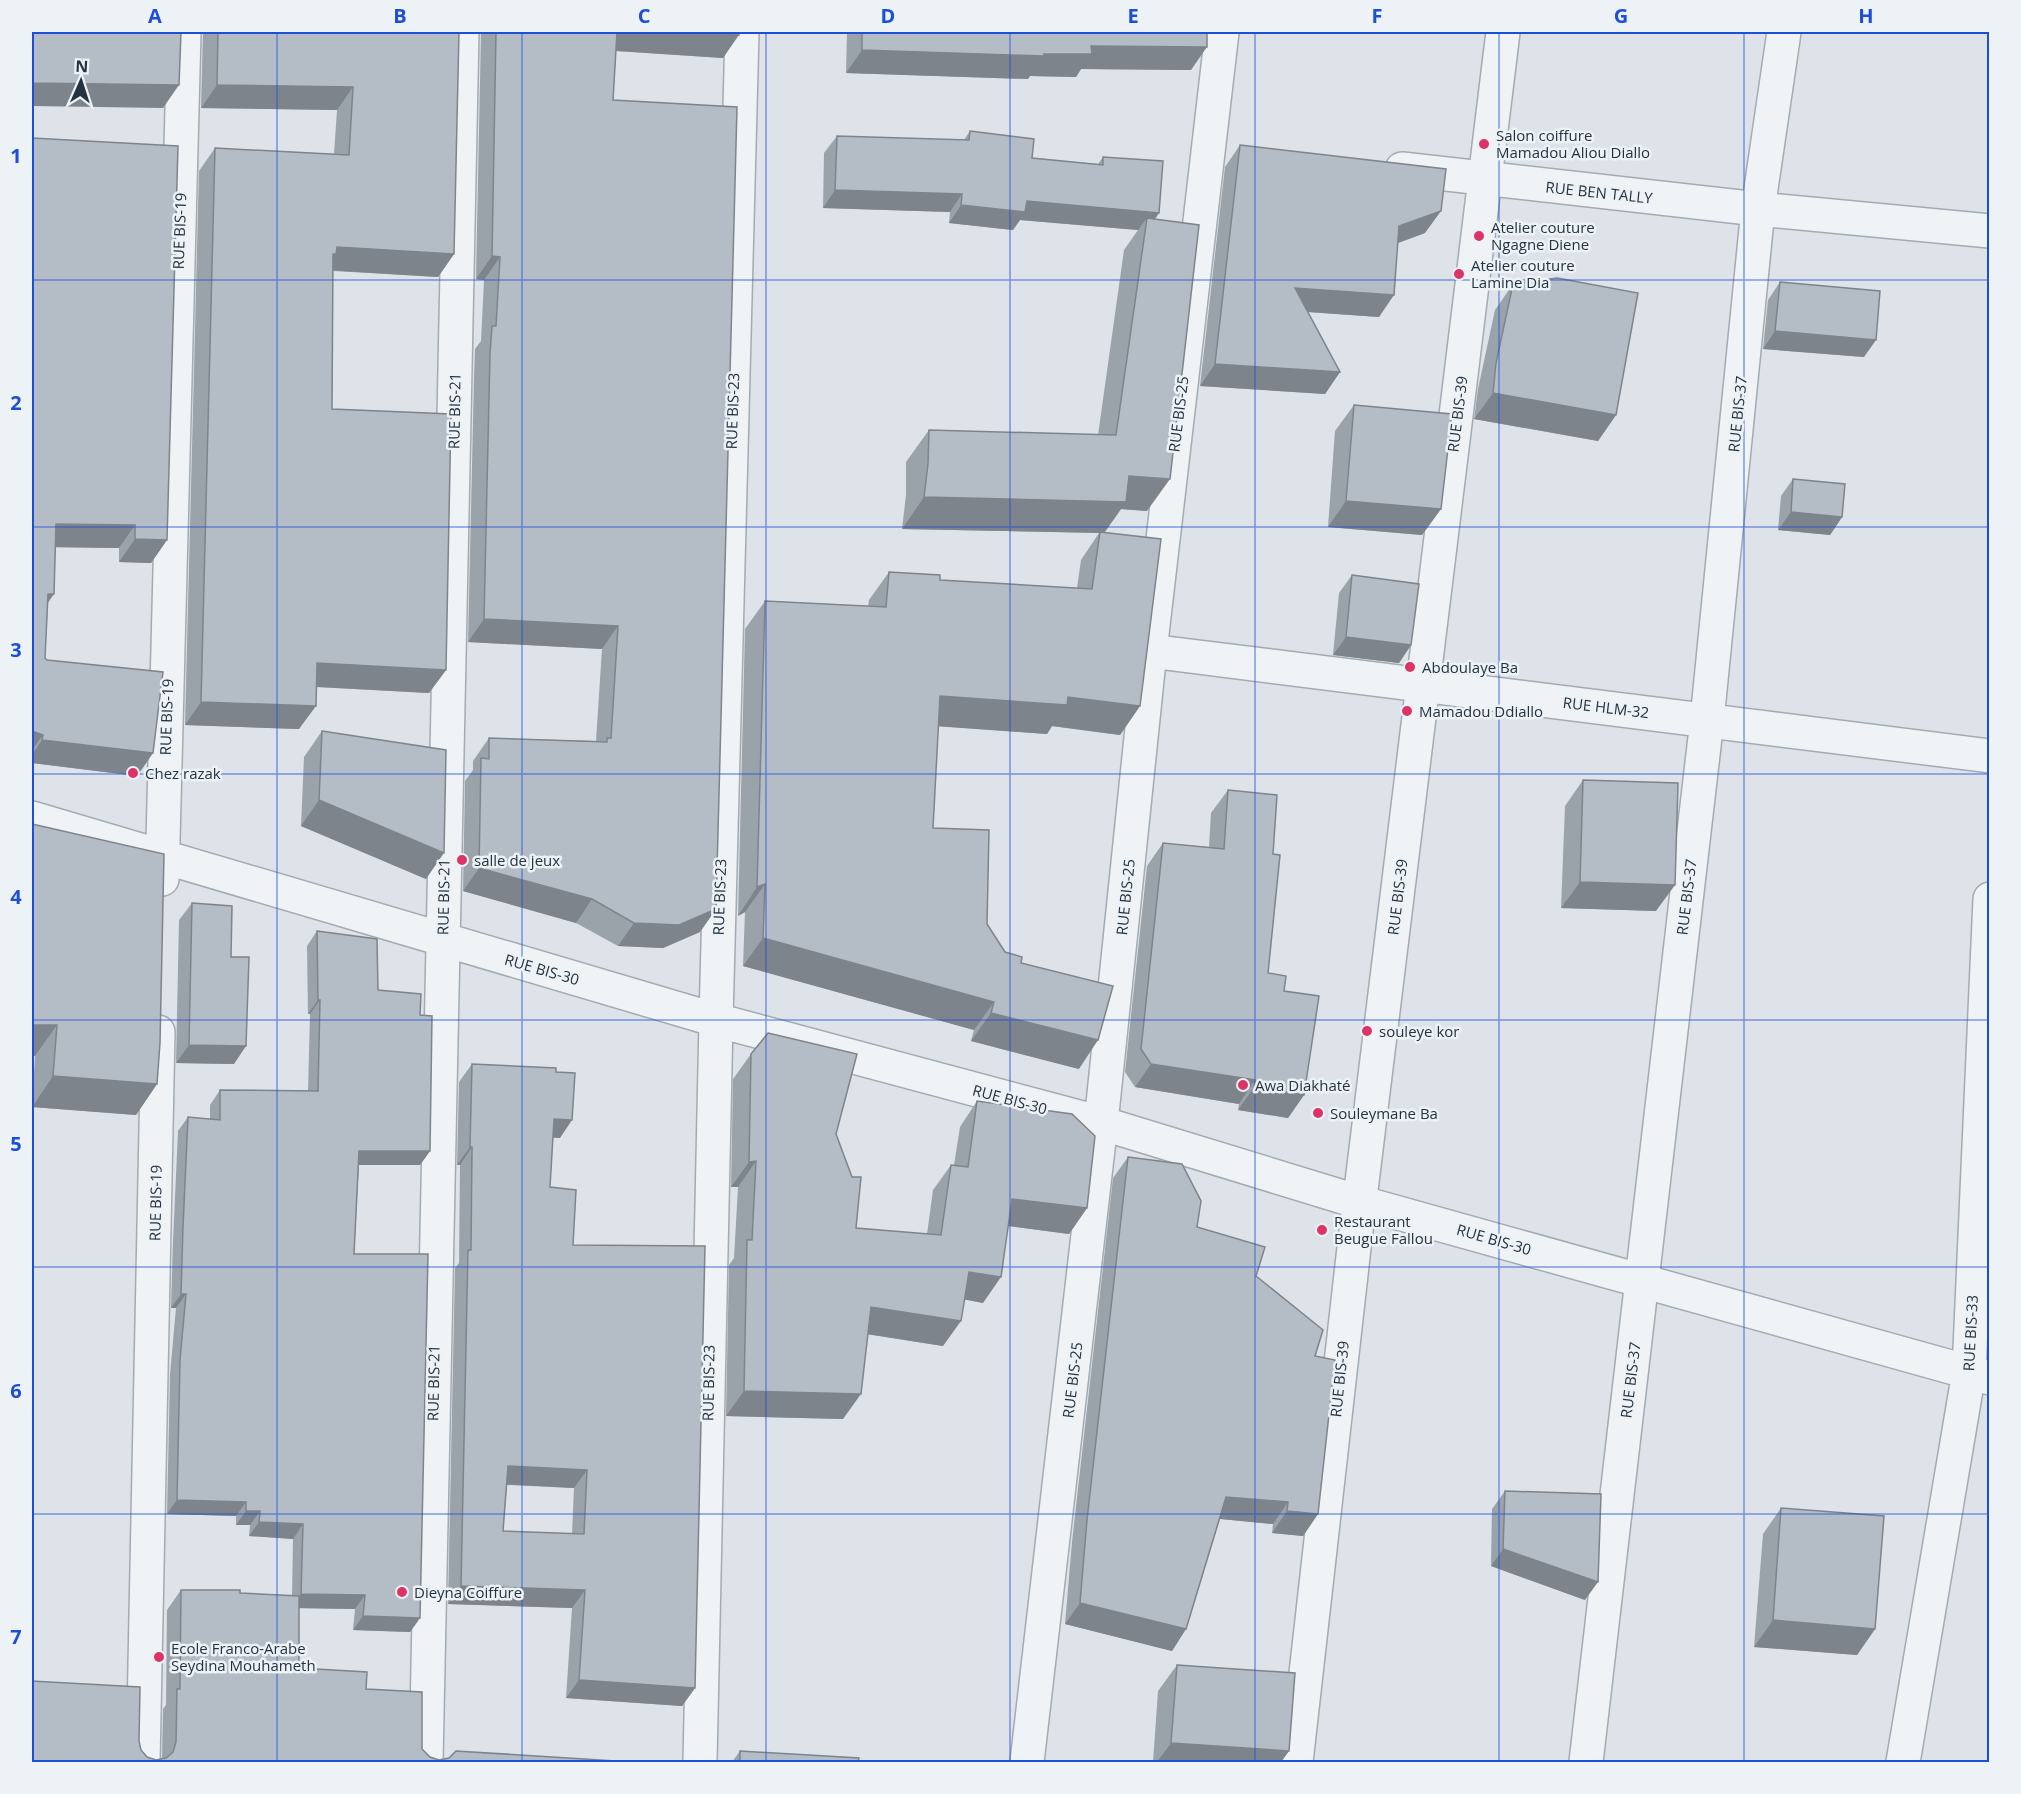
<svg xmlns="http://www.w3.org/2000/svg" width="2021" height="1794" viewBox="0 0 2021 1794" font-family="'Open Sans',sans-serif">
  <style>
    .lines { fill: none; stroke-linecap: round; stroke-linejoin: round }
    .minor-casing { stroke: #a2abb3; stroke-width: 36 }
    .minor { stroke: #f0f3f6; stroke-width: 33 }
    .wall { fill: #9ba3aa; fill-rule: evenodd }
    .shaded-wall { fill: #7e848b }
    .building { fill: #b4bdc6; stroke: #7e848b; stroke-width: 1.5; fill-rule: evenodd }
    .grid { fill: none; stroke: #1d4ed8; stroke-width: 1.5; stroke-opacity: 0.55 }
    .poi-dot { fill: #db3568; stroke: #edf2f6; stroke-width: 2 }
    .labels { text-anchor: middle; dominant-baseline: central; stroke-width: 5; stroke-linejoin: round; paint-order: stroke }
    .poi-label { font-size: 15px; fill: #253341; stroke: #edf2f6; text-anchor: start }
    .street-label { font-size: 15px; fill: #253341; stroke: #edf2f6 }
    .neatline { fill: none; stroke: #1d4ed8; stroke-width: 2 }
    .grid-label { font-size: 20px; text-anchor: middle; font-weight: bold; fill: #1d4ed8 }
  </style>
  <rect width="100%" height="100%" fill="#dde3e8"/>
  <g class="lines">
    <g class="minor-casing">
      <path id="minor" d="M1402,169L1758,209L1990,231
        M1150,651L1990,756
        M32,818L716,1020L1101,1123L1359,1202L1990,1378
        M162,879L184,32
        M143,1762L158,1032
        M426,1762L462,32
        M700,1762L716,1020L742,32
        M1027,1762L1101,1123L1150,651L1222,32
        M1296,1762L1355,1239L1503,32
        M1586,1762L1707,720L1758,209L1784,32
        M1903,1762L1969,1372L1990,899"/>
    </g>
    <use href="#minor" class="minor"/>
  </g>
  <path class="wall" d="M203,32H459L454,254L438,277L333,271L332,409L446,670L429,693L316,687L299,729L185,725L199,171L215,148L334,154L337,110L201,108Z
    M481,32H739L723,58L616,51L613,100L716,909L700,932L663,948L618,946L576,923L463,891L465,781L473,770V761L489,738L596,741L602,649L468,642L474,377L475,349L481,341L484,280L476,279Z
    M847,32H1207L1191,70L1081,69L1076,77L1030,76L1028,79L846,73Z
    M970,131L1032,158L1098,164L1103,157L1155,219L1147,511L1121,509L1105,532L1140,706L1120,735L1052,726L1047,734L938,726L933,828L987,924L1005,952L1021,963L1079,1069L971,1041L974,1030L743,966L745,912L738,916L745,629L765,601L868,606L869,600L889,572L940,580L1077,588L1081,560L1099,533L902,529L906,495V462L929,430L1098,435L1124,250L1138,230L1020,220L1013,230L949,223L950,212L823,208L824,153L837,136L964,140Z
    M32,138L167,540L151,563L119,562V548L55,547L48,603L45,658L153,753L137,776L32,763Z
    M1240,145L1425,233L1398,243L1379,317L1308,312L1340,372L1325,394L1200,386L1225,167Z
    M1780,282L1864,357L1763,349L1768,300Z
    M1513,284L1616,415L1598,441L1474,419L1478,389L1495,310Z
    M1354,405L1441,509L1422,535L1328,527L1335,431Z
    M1793,479L1842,517L1830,535L1778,530L1781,496Z
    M1352,575L1411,645L1399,663L1333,655L1339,593Z
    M322,731L426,879L301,826L304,757Z
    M1583,780L1656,911L1561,908L1565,806Z
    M1228,790L1273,854L1268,973L1284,991L1304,1095L1288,1118L1238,1110L1239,1104L1135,1087L1125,1072L1147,866L1163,843L1209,847L1211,813Z
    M32,824L157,1084L136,1115L32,1107L35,1056Z
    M192,903L231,957L234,1064L176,1063L179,920Z
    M317,931L378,990L420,1015L430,1151L420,1165H359L354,1254L420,1618L410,1632L353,1630L355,1609L299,1608V1668L366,1689L430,1757L439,1760L632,1762H32L139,1741L141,1750L147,1757L156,1760L162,1759L163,1709L166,1705L167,1610L181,1590L292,1596L293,1539L249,1536L250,1525H236V1516L167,1514L170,1374L176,1308H171L173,1242L178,1131L188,1117L210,1119V1105L220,1090L308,1091L310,1014H308L307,946Z
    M751,1054L836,1134L856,1228L927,1234L933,1190L951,1165H954L960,1127L977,1101L1087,1208L1069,1234L1008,1226L983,1303L965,1299L943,1346L868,1334L843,1419L726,1416L729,1265L734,1258L738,1187H731L733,1079Z
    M472,1064L560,1138L553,1137L550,1187L573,1245L695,1688L682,1706L566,1698L572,1608L448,1604L455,1268L459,1263L460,1165H457L459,1082ZM507,1485L574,1488L572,1534L503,1531Z
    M1128,1157L1197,1227L1256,1276L1315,1356L1318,1514L1303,1536L1272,1533L1273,1524L1220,1519L1186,1629L1172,1651L1065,1624L1072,1542L1113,1178Z
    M1505,1491L1585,1600L1491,1566L1492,1509Z
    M1781,1508L1875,1629L1857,1655L1754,1647L1763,1534Z
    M1177,1665L1289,1751L1281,1762H1153L1158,1691Z
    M740,1751L858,1762H732Z"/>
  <path class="shaded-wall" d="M615,32H683L739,35L723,58L602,50Z
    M1091,46L1207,47L1191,70L1081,69L1076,77L1030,76L1028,79L846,73L862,50Z
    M32,83L179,85L163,108L32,106Z
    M217,85L353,87L337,110L201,108Z
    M835,190L962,194L950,212L823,208Z
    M1027,201L1159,213L1147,231V218L1138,230L1020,220L1013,230L949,223L961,205Z
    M1441,211L1425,233L1384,248L1399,226Z
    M337,247L454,254L438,277L325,270Z
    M492,256L500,257L484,280L476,279Z
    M1295,288L1394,295L1379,317L1280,310Z
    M1775,331L1876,340L1864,357L1763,349Z
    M1215,364L1340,372L1325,394L1200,386Z
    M1493,393L1616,415L1598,441L1474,419Z
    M1129,476L1170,479L1147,511L1121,509L1104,533L902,529L924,497Z
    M1346,501L1441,509L1422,535L1328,527Z
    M1791,512L1842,517L1830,535L1778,530Z
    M56,524L135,525L119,548L40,547Z
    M135,539L167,540L151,563L119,562Z
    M48,594H54L38,617Z
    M484,619L618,626L602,649L468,642Z
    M1346,637L1411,645L1399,663L1333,655Z
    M317,663L446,670L429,693L301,686Z
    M940,696L1068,697L1140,706L1120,735L1052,726L1047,734L920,725Z
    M201,702L316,706L299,729L185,725Z
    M32,731L43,735L32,750Z
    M42,740L153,753L137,776L32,763V755Z
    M319,800L444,853L426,879L301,826Z
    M479,868L592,899L576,923L463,891Z
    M1580,882L1675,885L1656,911L1561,908Z
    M765,884L745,912L738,916L757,887Z
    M716,909L700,932L663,948L618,946L634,923Z
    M763,938L994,1002L974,1030L743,966Z
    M318,1000H320L310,1014H308Z
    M991,1013L1098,1040L1079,1069L971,1041Z
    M32,1025H57L35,1056H32Z
    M189,1045L246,1046L234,1064L176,1063Z
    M1151,1064L1255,1080L1239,1104L1135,1087Z
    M53,1076L157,1084L136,1115L32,1107Z
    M1254,1087L1304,1095L1288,1118L1238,1110Z
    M554,1119L572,1120L560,1138L541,1137Z
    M470,1147H472L460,1165H457Z
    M359,1151H430L420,1165H349Z
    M756,1161L738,1187H731L749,1162Z
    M1012,1199L1087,1208L1069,1234L994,1224Z
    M969,1272L1001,1277L983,1303L951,1297Z
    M181,1294H186L176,1308H171Z
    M871,1307L961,1321L943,1346L853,1332Z
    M744,1391L861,1394L843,1419L726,1416Z
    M508,1466L587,1470L574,1488L496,1484Z
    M1226,1497L1288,1502L1273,1524L1211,1518Z
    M177,1500L246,1502L236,1516L167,1514Z
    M246,1511H260L250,1525H236Z
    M1287,1511L1318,1514L1303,1536L1272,1533Z
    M259,1522L303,1524L293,1539L249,1536Z
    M1503,1549L1598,1582L1585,1600L1491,1566Z
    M461,1586L585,1590L572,1608L448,1604Z
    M301,1594L365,1595L355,1609L291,1608Z
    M1080,1603L1186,1629L1172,1651L1065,1624Z
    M363,1616L420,1618L410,1632L353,1630Z
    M1773,1620L1875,1629L1857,1655L1754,1647Z
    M579,1680L695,1688L682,1706L566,1698Z
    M1171,1743L1289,1751L1281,1762H1157Z"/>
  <path class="building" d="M32,32H181L179,85L32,83Z
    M218,32H459L454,254L337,247L336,254H333L332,409L451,414L446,670L317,663L316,706L201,702L215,148L349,155L353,87L217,85Z
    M496,32H617L613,100L737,107L716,909L679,925L634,923L592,899L479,868L481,758L489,759V738L607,742V738H611L618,626L484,619L490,354L492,326H496L500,257L492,256Z
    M683,32H739V35Z
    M862,32H1207V47L1091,46L1092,54H1044V56L862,50Z
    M970,131L1034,139L1032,158L1103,165V157L1163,161L1159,213L1027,201L1025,212L961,205L962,194L835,190L837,136L969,140Z
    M32,138L178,146L167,540L135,539V525L56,524L54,594H48L45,658L47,660L163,672L153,753L42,740L43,735L32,731Z
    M1240,145L1446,169L1441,211L1399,226L1394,295L1295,288L1340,372L1215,364Z
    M1147,218L1199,225L1170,479L1129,476L1126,502L924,497L928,464L929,430L1116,435Z
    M1557,278L1638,293L1616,415L1493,393L1496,363L1513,284Z
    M1780,282L1880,291L1876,340L1775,331Z
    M1354,405L1452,414L1441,509L1346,501Z
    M1793,479L1845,484L1842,517L1791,512Z
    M1100,532L1161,539L1140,706L1068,697L1067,705L940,696L933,828L989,830L987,924L1005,952L1022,957L1021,963L1113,986L1098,1040L991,1013L994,1002L763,938L765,884L757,887L765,601L886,607L889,572L940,575V580L1092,589Z
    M1352,575L1419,584L1411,645L1346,637Z
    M322,731L446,750L444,853L319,800Z
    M1583,780L1678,783L1675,885L1580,882Z
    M1228,790L1277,795L1273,854L1280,855L1268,973L1286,976L1284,991L1319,996L1304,1095L1254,1087L1255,1080L1151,1064L1141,1049L1163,843L1224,849Z
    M32,824L164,854L160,1043L157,1084L53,1076L57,1025H32Z
    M192,903L232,906L231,957H249L246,1046L189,1045Z
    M317,931L377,939L378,990L421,994L420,1015L432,1016L430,1151H359L354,1254H428L420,1618L363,1616L365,1595L301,1594L303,1524L259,1522L260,1511H246V1502L177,1500L180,1360L186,1294H181L183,1227L188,1117L220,1120V1090L318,1091L320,1000H318Z
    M768,1033L857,1054L836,1134L852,1177H861L856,1228L941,1235L951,1165L968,1167L977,1101L1072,1114L1095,1136L1087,1208L1012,1199L1001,1277L969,1272L961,1321L871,1307L861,1394L744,1391L747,1240H752L756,1161L749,1162L751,1054Z
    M472,1064L556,1068V1072L575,1073L572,1120L554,1119L550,1187L576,1190L573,1245L705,1246L695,1688L579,1680L585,1590L461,1586L468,1250H471L472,1147H470ZM508,1466L587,1470L584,1534L503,1531Z
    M1128,1157L1182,1164L1201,1201L1197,1227L1265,1247L1256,1276L1323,1330L1315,1356L1335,1360L1318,1514L1287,1511L1288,1502L1226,1497L1186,1629L1080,1603L1087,1520Z
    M1505,1491L1601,1494L1598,1582L1503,1549Z
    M1781,1508L1884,1516L1875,1629L1773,1620Z
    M181,1590H240V1593L299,1596V1668L367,1672L366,1689L422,1692V1749L430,1757L439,1760L449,1758L456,1751L632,1762H32V1681L140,1687L139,1741L141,1750L147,1757L156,1760L166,1758L173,1752L176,1742L177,1689H180Z
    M1177,1665L1295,1673L1289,1751L1171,1743Z
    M740,1751L859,1758L858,1762H740Z"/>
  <path class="grid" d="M277,32V1762M522,32V1762M766,32V1762M1010,32V1762M1255,32V1762M1499,32V1762M1744,32V1762M32,280H1990M32,527H1990M32,774H1990M32,1020H1990M32,1267H1990M32,1514H1990"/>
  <g class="poi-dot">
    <circle cx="1484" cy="144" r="6"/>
    <circle cx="1479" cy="236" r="6"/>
    <circle cx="1459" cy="274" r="6"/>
    <circle cx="1410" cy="667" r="6"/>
    <circle cx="1407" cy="711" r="6"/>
    <circle cx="133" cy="773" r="6"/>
    <circle cx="462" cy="860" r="6"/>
    <circle cx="1367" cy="1031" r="6"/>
    <circle cx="1243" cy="1085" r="6"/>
    <circle cx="1318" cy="1113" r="6"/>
    <circle cx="1322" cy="1230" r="6"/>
    <circle cx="402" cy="1592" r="6"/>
    <circle cx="159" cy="1657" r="6"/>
  </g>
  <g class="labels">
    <g class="poi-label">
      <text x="1496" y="135">Salon coiffure<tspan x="1496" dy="17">Mamadou Aliou Diallo</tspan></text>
      <text x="1491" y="227">Atelier couture<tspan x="1491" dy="17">Ngagne Diene</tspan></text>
      <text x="1471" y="265">Atelier couture<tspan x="1471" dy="17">Lamine Dia</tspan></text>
      <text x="1422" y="667">Abdoulaye Ba</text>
      <text x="1419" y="711">Mamadou Ddiallo</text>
      <text x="145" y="773">Chez razak</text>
      <text x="474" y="860">salle de jeux</text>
      <text x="1379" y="1031">souleye kor</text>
      <text x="1255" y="1085">Awa Diakhaté</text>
      <text x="1330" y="1113">Souleymane Ba</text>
      <text x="1334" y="1221">Restaurant<tspan x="1334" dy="17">Beugue Fallou</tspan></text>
      <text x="414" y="1592">Dieyna Coiffure</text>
      <text x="171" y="1648">Ecole Franco-Arabe<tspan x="171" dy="17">Seydina Mouhameth</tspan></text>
    </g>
    <g class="street-label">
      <text transform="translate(1599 192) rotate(6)">RUE BEN TALLY</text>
      <text transform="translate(179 231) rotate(-88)">RUE BIS-19</text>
      <text transform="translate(454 411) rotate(-89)">RUE BIS-21</text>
      <text transform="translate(732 411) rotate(-88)">RUE BIS-23</text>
      <text transform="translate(1178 414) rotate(-83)">RUE BIS-25</text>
      <text transform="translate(1457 414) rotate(-83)">RUE BIS-39</text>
      <text transform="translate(1737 414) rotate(-84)">RUE BIS-37</text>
      <text transform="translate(1606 707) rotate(7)">RUE HLM-32</text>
      <text transform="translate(166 717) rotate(-88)">RUE BIS-19</text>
      <text transform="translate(443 897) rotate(-89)">RUE BIS-21</text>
      <text transform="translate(719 897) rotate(-88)">RUE BIS-23</text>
      <text transform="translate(1125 897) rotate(-84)">RUE BIS-25</text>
      <text transform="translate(1397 897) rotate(-83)">RUE BIS-39</text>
      <text transform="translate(1686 897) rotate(-83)">RUE BIS-37</text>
      <text transform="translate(542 969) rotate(16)">RUE BIS-30</text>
      <text transform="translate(1010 1099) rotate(15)">RUE BIS-30</text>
      <text transform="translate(155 1203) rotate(-89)">RUE BIS-19</text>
      <text transform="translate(1494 1239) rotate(16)">RUE BIS-30</text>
      <text transform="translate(1970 1333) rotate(-87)">RUE BIS-33</text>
      <text transform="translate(1339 1379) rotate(-84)">RUE BIS-39</text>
      <text transform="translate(1072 1380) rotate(-83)">RUE BIS-25</text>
      <text transform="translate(1630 1380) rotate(-83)">RUE BIS-37</text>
      <text transform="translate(433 1383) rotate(-89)">RUE BIS-21</text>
      <text transform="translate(708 1383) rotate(-89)">RUE BIS-23</text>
    </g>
  </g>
  <rect width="2021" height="1794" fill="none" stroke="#edf2f6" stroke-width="66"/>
  <g transform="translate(81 81) rotate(3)" stroke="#edf2f6" stroke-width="4.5" paint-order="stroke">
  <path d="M0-4.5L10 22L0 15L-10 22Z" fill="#253341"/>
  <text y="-9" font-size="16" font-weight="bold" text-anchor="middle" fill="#253341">N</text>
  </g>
  <rect x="33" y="33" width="1955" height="1728" class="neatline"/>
  <g class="grid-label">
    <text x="155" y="23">A</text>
    <text x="400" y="23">B</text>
    <text x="644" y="23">C</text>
    <text x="888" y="23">D</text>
    <text x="1133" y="23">E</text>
    <text x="1377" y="23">F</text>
    <text x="1621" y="23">G</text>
    <text x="1866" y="23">H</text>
    <text x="16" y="163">1</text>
    <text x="16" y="410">2</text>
    <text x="16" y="657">3</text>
    <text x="16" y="904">4</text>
    <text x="16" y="1151">5</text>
    <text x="16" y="1398">6</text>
    <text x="16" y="1644">7</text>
  </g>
</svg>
